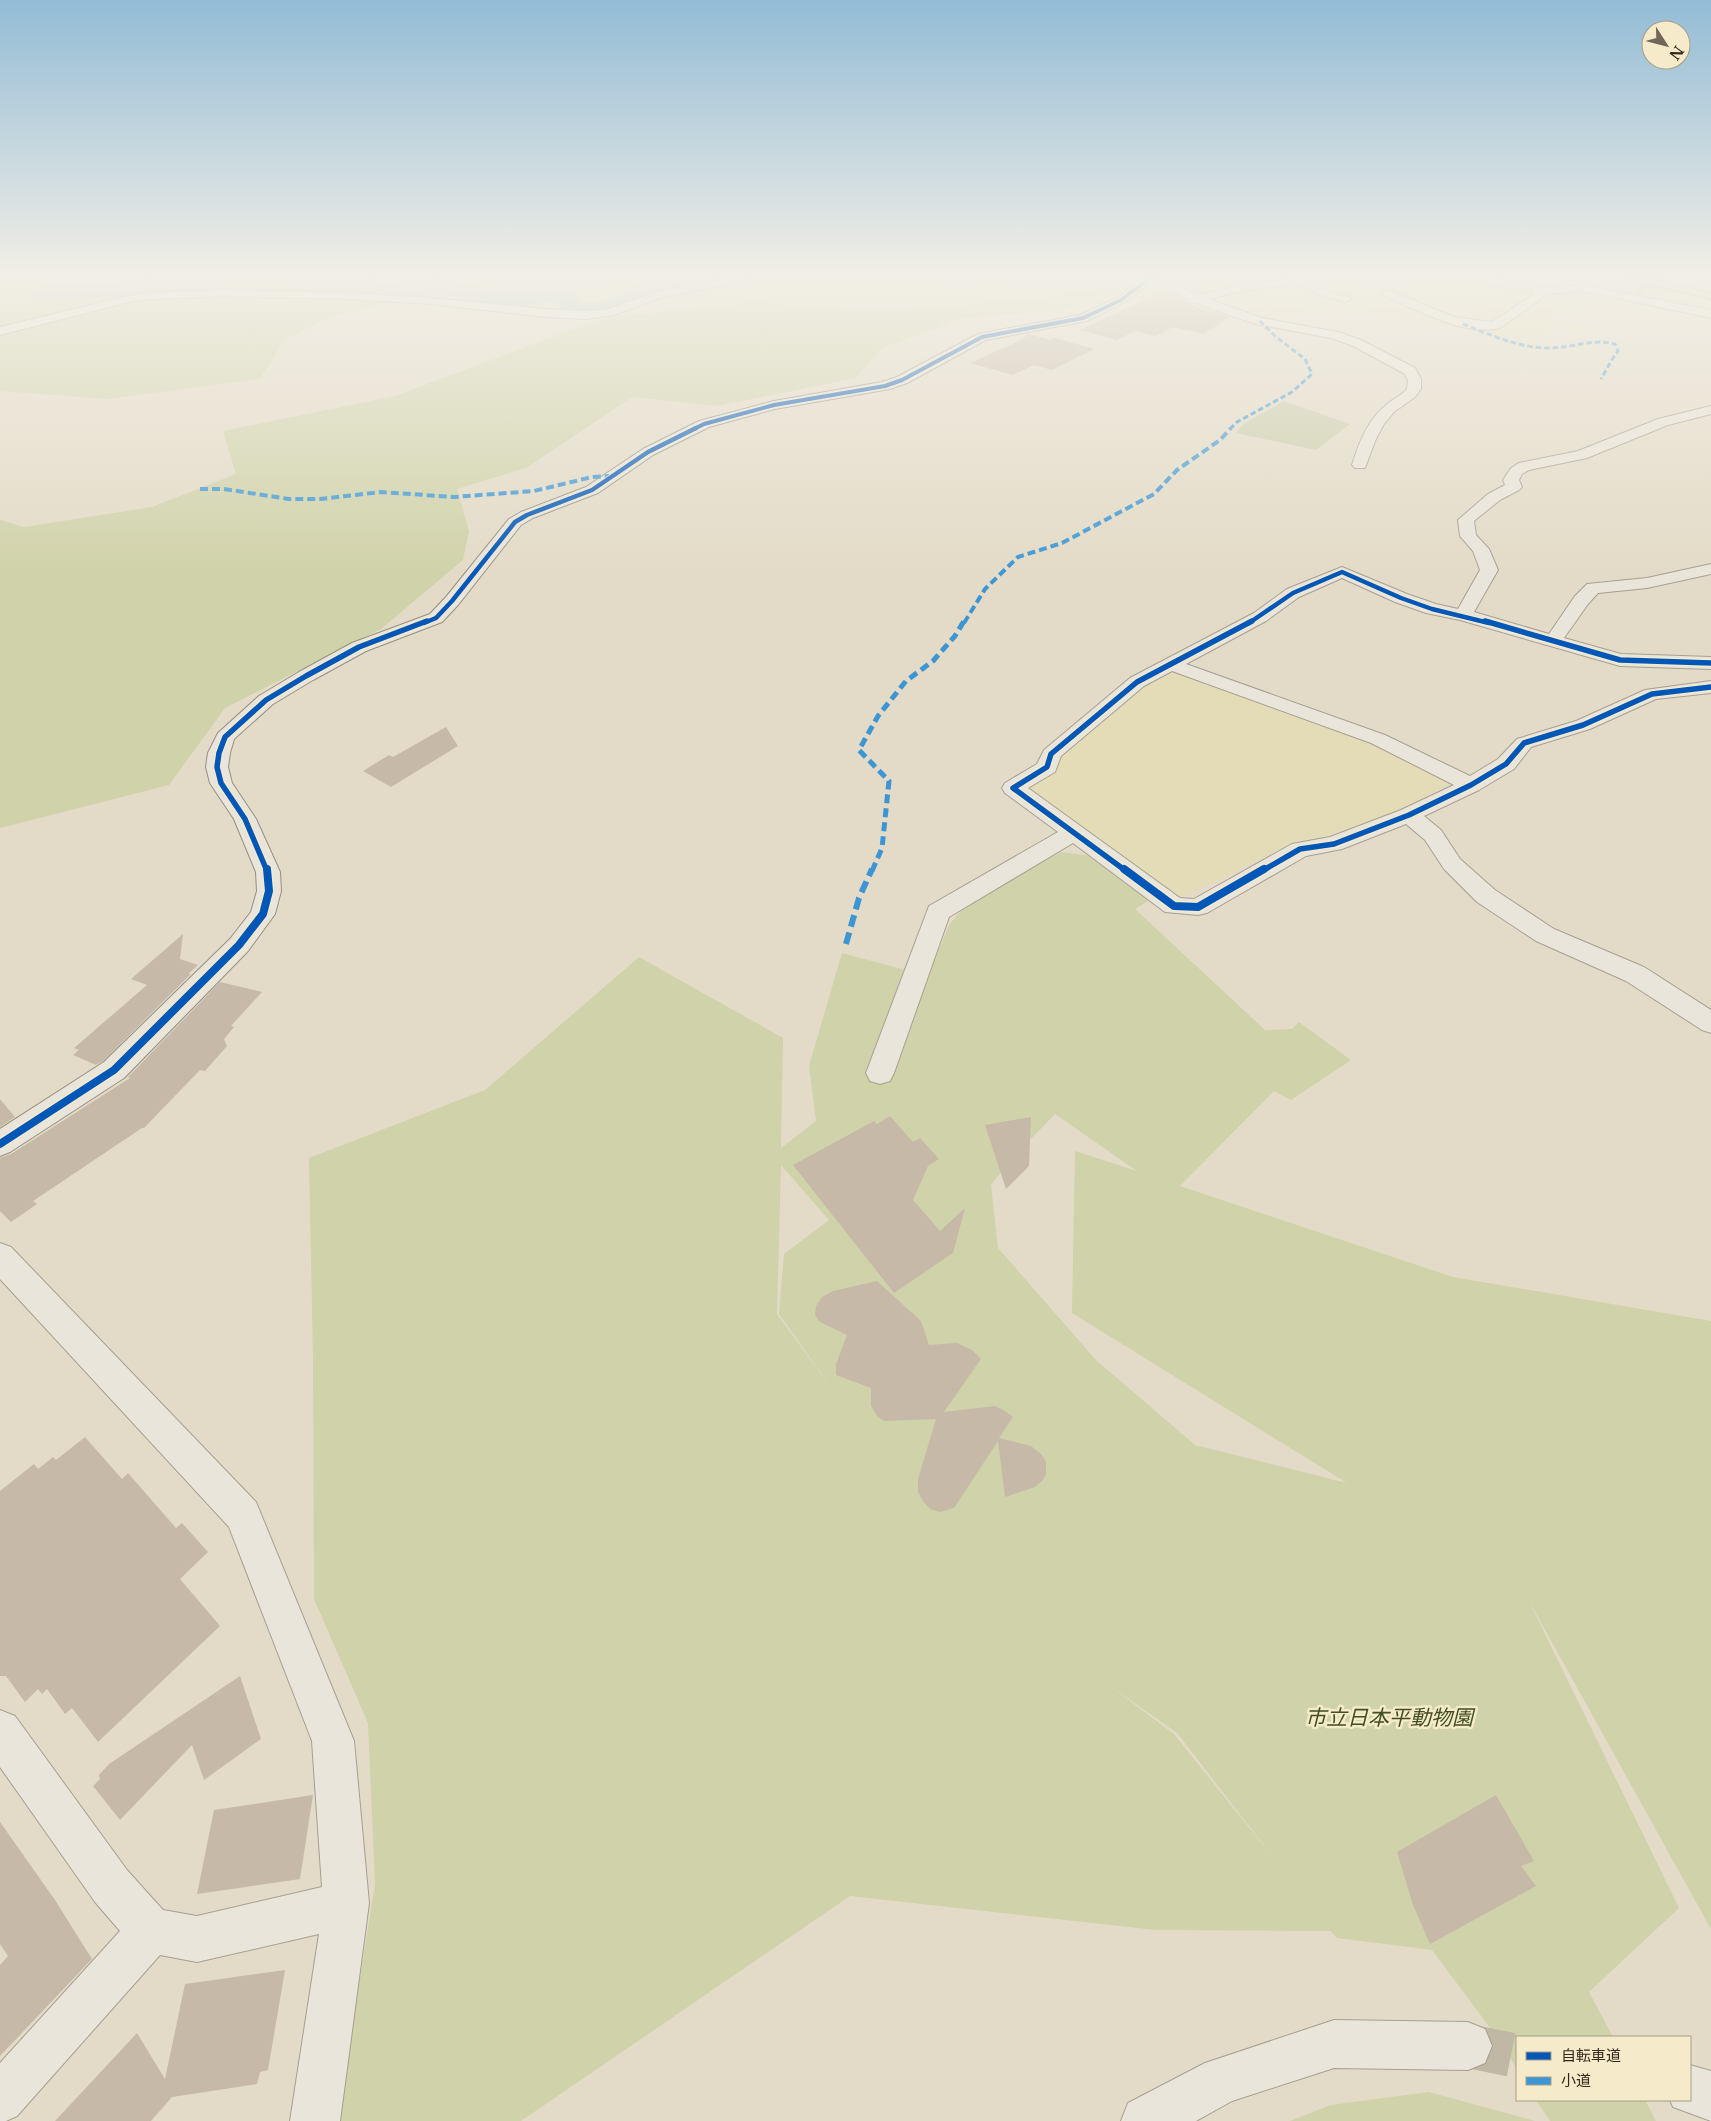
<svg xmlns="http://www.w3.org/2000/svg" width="1711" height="2121" viewBox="0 0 1711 2121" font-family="'Libre Baskerville','Noto Sans JP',serif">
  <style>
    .farmland { fill: #e3dcb6 }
    .green { fill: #d0d2a9; fill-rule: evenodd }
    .cemetery { fill: #cbcca9 }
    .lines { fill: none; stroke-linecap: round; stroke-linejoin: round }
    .river { fill: #b4c7bc; fill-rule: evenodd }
    .building { fill: #c6b9a8 }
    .street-tunnel-far1 { stroke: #c0b7a5; stroke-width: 12; stroke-dasharray: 12 6; stroke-linecap: butt }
    .street-tunnel { stroke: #c0b7a5; stroke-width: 44; stroke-dasharray: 44 22; stroke-linecap: butt }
    .street-casing { stroke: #a69f91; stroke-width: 2 }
    .secondary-casing { stroke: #968f81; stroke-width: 2 }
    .highway-casing { stroke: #8c8578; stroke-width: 2 }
    .street { fill: #eae5da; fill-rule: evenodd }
    .secondary { fill: #eae5da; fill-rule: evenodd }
    .highway { fill: #d5ccb8; fill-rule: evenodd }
    .quiet-far3 { stroke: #3d96d4; stroke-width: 3; stroke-dasharray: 5.5 3; stroke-linecap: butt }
    .quiet-far2 { stroke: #3d96d4; stroke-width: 4; stroke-dasharray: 8 4; stroke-linecap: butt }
    .quiet-far1 { stroke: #3d96d4; stroke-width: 5; stroke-dasharray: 9 5; stroke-linecap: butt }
    .quiet { stroke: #3d96d4; stroke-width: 6; stroke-dasharray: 12 6; stroke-linecap: butt }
    .cycleway-far3-casing { stroke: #f5ebcb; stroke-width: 5 }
    .cycleway-far2-casing { stroke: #f5ebcb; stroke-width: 6 }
    .cycleway-far1-casing { stroke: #f5ebcb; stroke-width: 8 }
    .cycleway-casing { stroke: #f5ebcb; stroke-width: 11 }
    .cycleway-far3 { stroke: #0057b8; stroke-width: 4 }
    .cycleway-far2 { stroke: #0057b8; stroke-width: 4.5 }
    .cycleway-far1 { stroke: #0057b8; stroke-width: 5.5 }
    .cycleway { stroke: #0057b8; stroke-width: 8 }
    .labels { text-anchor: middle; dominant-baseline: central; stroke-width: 5; stroke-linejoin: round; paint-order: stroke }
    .near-park-label { font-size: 21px; font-style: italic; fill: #425021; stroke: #f5ebcb }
  </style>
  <rect width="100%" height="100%" fill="#e3dbc7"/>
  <path class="farmland" d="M789,278H946L928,282L959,294L916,300L818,305L816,297H756L757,280Z
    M946,278H1012L1008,285L999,284L997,287Z
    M1178,278H1220L1215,280L1217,281L1250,278H1292L1237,287L1200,297L1195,295L1212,289Z
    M1340,278L1361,286L1370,285L1386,291L1356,295L1346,288H1339L1325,281Z
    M1404,278H1464L1540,293L1492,324L1474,321L1475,314L1483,306L1466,298L1459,299L1443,294L1408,300L1395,294L1412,287V283Z
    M1294,283L1337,299L1326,305L1275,322L1232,310L1249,304L1224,295Z
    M1387,296L1401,301L1397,303L1404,307H1413L1459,324L1444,327L1390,317L1379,319L1346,304L1354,300Z
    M1548,296L1574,307L1558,312L1551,317L1590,329L1584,332L1554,325L1541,327L1552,333L1529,338L1510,337L1491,334L1478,328H1498Z
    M1168,672L1184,673L1376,742L1452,783L1406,808L1324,837L1297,841L1183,897L1175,895L1028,792L1026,786L1057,755L1143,685Z"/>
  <path class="green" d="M0,278H494L479,281L555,304L425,295L331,317L285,339L260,379L107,399L0,391Z
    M602,278H728L681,287L635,292L597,281Z
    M1122,285L1064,310L963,318L880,349L856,378L717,406L632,397L526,468L457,489L469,531L463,560L381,629L225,708L169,785L0,828V520L24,527L152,507L236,474L223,431L395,396L603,318L755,302L878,311L1025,300Z
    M1061,852L1091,856L1153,898L1135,909L1265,1030L1292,1029L1299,1022L1351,1060L1291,1100L1274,1091L1180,1186L1453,1277L1711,1321V1929L1529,1601L1679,1908L1589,1992L1613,2037H1517V2069L1500,2041L1432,1950L1337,1938L1331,1931L1156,1930L850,1896L521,2121H337L375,1884L368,1723L314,1599L313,1361L309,1158L485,1090L639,957L783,1038L781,1148L816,1121L809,1066L842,953L928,976L949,925L967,904ZM1055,1114L1137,1171L1075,1151L1072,1313L1347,1483L1195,1445L1096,1360L998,1248L991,1185L1019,1149L1034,1136ZM781,1165L829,1220L784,1254L779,1314L837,1396L777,1314ZM1110,1686L1177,1733L1276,1861L1174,1734Z
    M1429,2092L1535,2121H1290L1331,2105Z
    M1536,2100H1645L1656,2121H1550Z"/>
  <path class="cemetery" d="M1284,401L1350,424L1316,450L1236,433L1243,424Z"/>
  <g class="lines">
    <path class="river" d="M158,278H232L228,283L220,285L115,297L41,300L32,298L29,293L32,288L41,286L115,283Z
      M282,278H369L374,279L378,285L443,279L466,286L521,293L551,287L574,293L582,301L594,303L620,296L650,278H735L731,283L709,287L670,286L648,301L626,311L594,319L574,315L564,311L556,303L550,301L521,307L462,300L440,293L404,298L375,299L359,294L356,289L327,292L286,283Z"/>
  </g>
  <path class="building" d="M1165,290L1171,291L1189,304L1230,317L1204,334L1173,327L1155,336L1135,331L1117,340L1080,330Z
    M1028,334L1051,340L1055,338L1094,349L1052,370L1034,365L1013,375L970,363L1023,339Z
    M446,727L458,746L391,787L363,771L389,755L393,757Z
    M183,934L180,959L198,965L188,974H191L103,1061L96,1065L73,1055L79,1050L74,1048L147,985L131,979Z
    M220,982L262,992L231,1026L234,1027L224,1039L227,1046L205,1071L200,1070L144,1128H142L33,1201L37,1204L11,1222L0,1211V1158L11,1154L130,1078L128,1077Z
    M0,1099L15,1117L0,1127Z
    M890,1116L913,1142L920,1138L939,1159L928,1166L913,1200L940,1231L965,1208L953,1253L894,1293L793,1165L874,1121L877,1124Z
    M1031,1117L1029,1166L1006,1189L985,1125Z
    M877,1281L921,1321L929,1345L957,1343L972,1350L981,1359L944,1412L994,1406L1002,1409L1013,1417L999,1438L1031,1446L1042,1455L1046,1462V1474L1043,1480L1035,1487L1005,1497L998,1441L954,1508L940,1512L930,1509L923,1501L918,1492V1479L936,1419L884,1421L877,1416L871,1406V1388L836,1375V1364L847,1335L820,1322L815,1315L816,1306L822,1297L833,1291Z
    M85,1437L122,1479L128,1473L176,1528L182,1523L208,1552L180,1579L220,1626L98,1742L72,1708L65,1714L47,1689L42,1694L38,1689L25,1702L6,1676H0V1491L34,1464L38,1469L53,1457L56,1460Z
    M240,1676L261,1739L204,1780L192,1745L120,1820L93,1786L100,1779L99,1775L109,1764Z
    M313,1795L300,1879L197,1894L214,1810Z
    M1496,1795L1534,1861L1521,1866L1536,1886L1430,1944L1413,1905L1397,1852Z
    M0,1822L55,1900L92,1959L0,2056V1965L8,1956L0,1944Z
    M285,1970L268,2070L260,2072L257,2084L172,2097L151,2121H55L137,2033L165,2079L185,1984Z"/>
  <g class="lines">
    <path class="street-tunnel-far1" d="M1636,293L1667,278"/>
    <path class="street-tunnel" d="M1468,2046L1517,2056"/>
    <g class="street-casing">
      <path id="street" d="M726,278H749L743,281L663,297L614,315L586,319L546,317L432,304L348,299L222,296L137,300L0,335V327L137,294L222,290L348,293L432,298L546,309L586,311L608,309L660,291Z
        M1158,278H1171L1186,290L1199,295L1241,285L1299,278L1322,289L1349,297L1351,299L1345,302L1314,293L1294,284L1241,291L1209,299L1262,318L1338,332L1361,340L1415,368L1421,379V389L1415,397L1394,412L1384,424L1376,439L1365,468H1355L1352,465C1359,443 1367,421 1385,406C1392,399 1401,396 1407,389L1408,381L1405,374L1353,346L1331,338L1256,324L1217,311L1197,303L1189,302L1188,299L1178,294Z
        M1466,278H1489L1545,288L1583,285L1711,310V318L1583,291L1548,294L1500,328C1468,336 1431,316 1402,304C1395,300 1386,298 1381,293L1387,290L1391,291L1454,317L1492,322L1535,293L1471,281Z
        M1711,406V414L1668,425L1587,458L1529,470L1522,474L1519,480L1522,487L1519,490L1500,500L1474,521L1476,535L1489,549L1498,570L1474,612L1549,634L1575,596L1587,584L1647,578L1711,564V574L1647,588L1598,593L1588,604L1564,638L1621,654L1711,657V669L1620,666L1460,620L1426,613L1395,602L1342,578L1299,597L1266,621L1186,664L1385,735L1470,776L1498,759L1517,739L1576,721L1645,690L1711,681V693L1656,699L1590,729L1531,747L1514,769L1479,790L1424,816L1441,830L1460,859L1495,890L1554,929L1644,967L1711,1010V1033L1702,1030L1626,981L1536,941L1477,902L1444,869L1425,840L1406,824L1342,849L1306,856L1207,913L1198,915L1165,912L1073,843L949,917L894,1073L890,1081L880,1084L870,1081L866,1073L929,906L1058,832L1005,793L1002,788L1005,783L1037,764L1044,750L1130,678L1254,613L1287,589L1342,567L1407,594L1436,604L1458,609L1480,570L1473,551L1460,536L1458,520L1488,494L1505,485L1503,480L1511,468L1519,463L1578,451L1658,419ZM1172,671L1371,743L1454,785L1401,810L1330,837L1292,844L1194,899L1180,898L1028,788L1055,772L1061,756L1144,686Z
        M0,1243L11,1247L256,1502L354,1741L369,1903L340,2121H290L319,1934L197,1962L160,1955L17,2116L6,2121H0V2063L120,1931L95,1902L0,1767V1710L15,1716L127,1870L163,1910L197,1916L322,1887L312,1741L229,1527L0,1279Z
        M1334,2020L1468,2022L1485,2029L1492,2046L1485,2063L1468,2070L1334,2068L1232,2101L1196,2121H1121L1128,2103L1205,2063Z
        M1690,2065L1711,2071V2121L1673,2107L1670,2100H1690Z"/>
    </g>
    <g class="secondary-casing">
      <path id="secondary" d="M1143,278H1156L1125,302L1087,321L986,340L907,383L890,389L775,409L709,427L653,455L598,493L533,518L521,525L458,605L442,622L366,651L313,680L273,704L234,739L230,753L228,767L232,783L256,819L280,872L281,891L275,914L248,951L124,1078L10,1152L0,1156V1129L104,1062L230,939L251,912L257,891L256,872L234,819L210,783L206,767L208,753L218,733L259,696L299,672L352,643L430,614L446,597L509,519L521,512L586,487L643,449L699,421L774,401L882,382L897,377L978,334L1080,315L1117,298Z"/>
    </g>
    <g class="highway-casing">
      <path id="highway" d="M1628,278H1648L1711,293V299L1630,280Z"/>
    </g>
    <use href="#street" class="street"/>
    <use href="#secondary" class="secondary"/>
    <use href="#highway" class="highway"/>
    <path class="quiet-far3" d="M1463,324C1491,335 1519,348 1549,348C1572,348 1593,338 1615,344L1618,351C1611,360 1607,369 1601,379
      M1230,429L1237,422L1292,392L1312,374L1305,359L1276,337L1260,321"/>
    <path class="quiet-far2" d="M200,489H224L289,499H320L381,492L454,497L534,491L592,477L609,476
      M964,623L985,589L1018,557L1062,543L1154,494L1177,470L1220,440L1231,428"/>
    <path class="quiet-far1" d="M872,871L882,848L889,781L859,750L878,716L906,681L933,661L955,636L964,621"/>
    <path class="quiet" d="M846,944L859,898L872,869"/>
    <g class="cycleway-far3-casing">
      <path id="cycleway-far3" d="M694,429L704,424L774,405L885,386L902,380L982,337L1083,318L1121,300L1150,278"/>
    </g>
    <g class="cycleway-far2-casing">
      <path id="cycleway-far2" d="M424,623L436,618L452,601L515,522L527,515L592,490L648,452L696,428
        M1249,623L1293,593L1342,572L1401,598L1432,609L1489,623"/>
    </g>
    <g class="cycleway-far1-casing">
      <path id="cycleway-far1" d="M1485,621L1620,660L1711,663
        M267,871L245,819L221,783L217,767L219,753L225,737L266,700L306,676L359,647L427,621
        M1126,871L1013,788L1047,767L1051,754L1137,682L1252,621
        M1262,871L1300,849L1334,844L1409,815L1471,785L1506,764L1524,743L1583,725L1652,694L1711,687"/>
    </g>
    <g class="cycleway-casing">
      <path id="cycleway" d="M1124,869L1174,906L1198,907L1264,869
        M0,1144L114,1070L239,945L263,914L269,891L267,869"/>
    </g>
    <use href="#cycleway-far3" class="cycleway-far3"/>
    <use href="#cycleway-far2" class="cycleway-far2"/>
    <use href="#cycleway-far1" class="cycleway-far1"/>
    <use href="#cycleway" class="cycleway"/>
  </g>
  <linearGradient id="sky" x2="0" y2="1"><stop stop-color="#93bcd6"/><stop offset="0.48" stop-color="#f2efe6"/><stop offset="1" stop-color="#f2efe6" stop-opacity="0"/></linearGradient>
  <rect width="1711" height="575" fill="url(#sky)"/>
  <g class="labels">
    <g class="near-park-label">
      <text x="1389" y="1718">市立日本平動物園</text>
    </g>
  </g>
  <rect x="1516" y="2036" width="175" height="65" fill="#f5ebcb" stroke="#a89d85"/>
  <rect x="1526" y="2052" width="25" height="8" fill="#0057b8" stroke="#a89d85"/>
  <text x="1561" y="2061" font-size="15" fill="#34281b">自転車道</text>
  <rect x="1526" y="2077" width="25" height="8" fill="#3d96d4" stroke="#a89d85"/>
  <text x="1561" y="2086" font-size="15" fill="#34281b">小道</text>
  <g transform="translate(1666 45) rotate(126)"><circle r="24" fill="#f5ebcb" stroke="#a89d85"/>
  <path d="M0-4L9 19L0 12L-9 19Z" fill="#716757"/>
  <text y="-8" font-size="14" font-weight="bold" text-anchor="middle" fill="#34281b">N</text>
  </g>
</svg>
